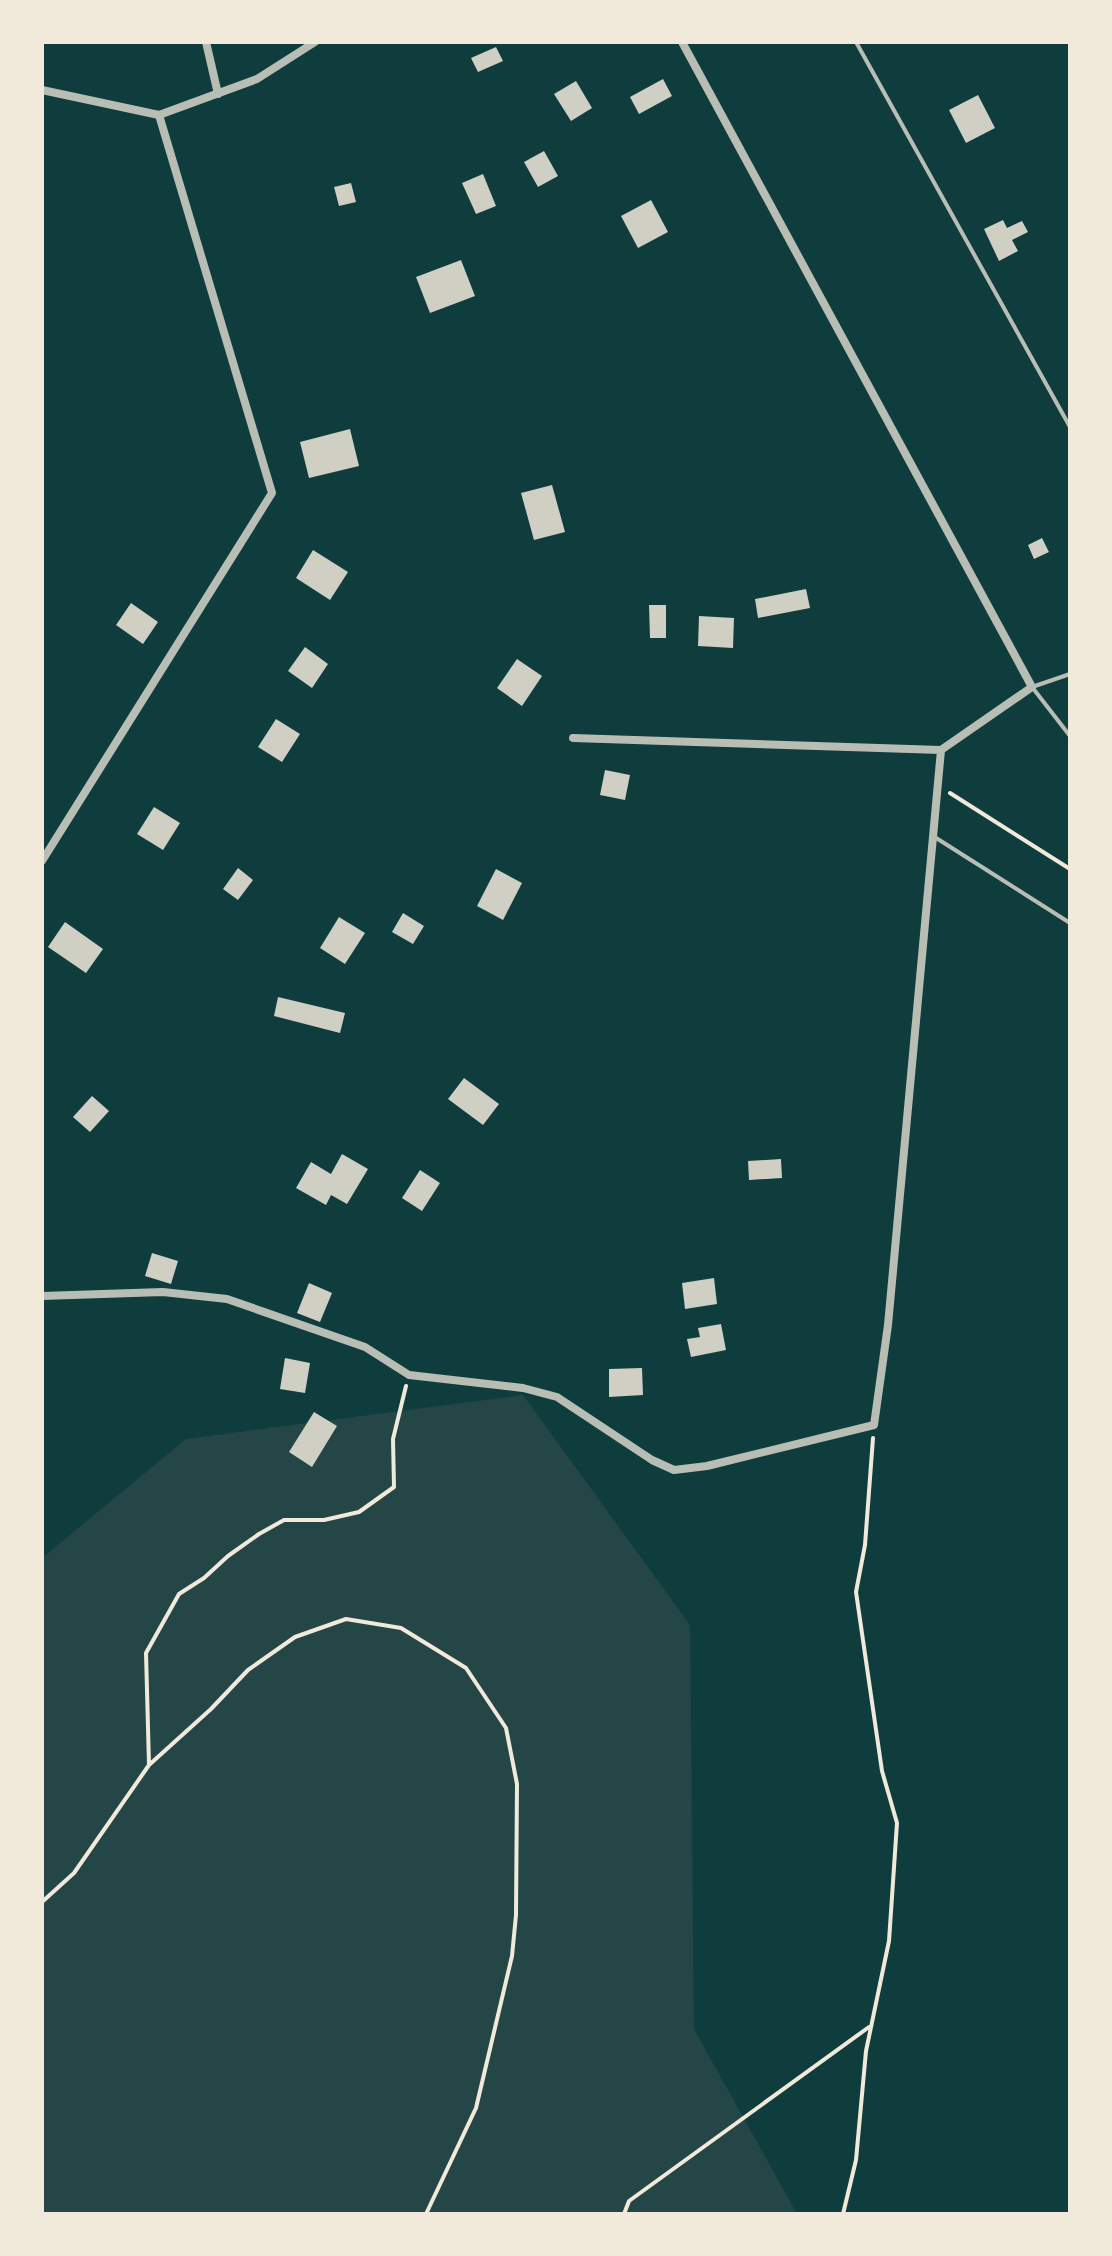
<svg xmlns="http://www.w3.org/2000/svg" width="1112" height="2256" viewBox="0 0 1112 2256" font-family="Ubuntu,sans-serif">
  <style>
    .green { fill: #244646 }
    .building { fill: #cfcfc3 }
    .lines { fill: none; stroke-linecap: round; stroke-linejoin: round }
    .path { stroke: #f1e9da; stroke-width: 4 }
    .service { stroke: #b8beb3; stroke-width: 4 }
    .minor { stroke: #b8beb3; stroke-width: 8 }
  </style>
  <rect width="100%" height="100%" fill="#0f3d3e"/>
  <path class="green" d="M523,1395L690,1625L694,2029L797,2214H42V1558L186,1439Z"/>
  <path class="building" d="M496,47L503,61L478,72L471,58Z
    M663,79L672,96L639,114L630,97Z
    M576,81L592,108L571,121L554,94Z
    M978,95L995,128L966,143L949,110Z
    M544,151L558,176L538,187L524,162Z
    M483,174L496,206L476,214L462,183Z
    M351,183L356,202L339,206L334,187Z
    M651,200L668,232L638,248L621,216Z
    M1003,220L1007,228L1022,221L1028,232L1012,240L1018,251L999,261L984,229Z
    M461,260L475,296L430,313L416,277Z
    M350,429L359,466L309,478L300,442Z
    M552,485L565,532L534,540L521,493Z
    M1042,538L1049,552L1034,559L1028,545Z
    M313,550L348,572L330,600L296,578Z
    M806,589L810,608L758,618L755,599Z
    M131,603L158,622L143,644L116,625Z
    M649,605H666V638H650Z
    M699,616L734,618L733,648L698,646Z
    M305,647L328,664L312,688L288,671Z
    M517,659L542,676L522,706L497,688Z
    M276,719L300,734L282,762L258,747Z
    M605,770L630,775L625,800L600,795Z
    M154,807L180,823L163,850L137,834Z
    M238,868L253,880L238,900L223,889Z
    M496,869L522,883L503,920L477,906Z
    M403,913L424,926L413,944L392,932Z
    M339,917L365,933L345,964L320,948Z
    M65,922L103,949L86,973L48,947Z
    M278,997L345,1013L340,1033L274,1016Z
    M464,1078L499,1104L483,1125L448,1099Z
    M92,1096L109,1111L90,1132L73,1117Z
    M342,1154L368,1169L347,1204L331,1195L326,1205L296,1188L311,1162L331,1174Z
    M781,1159L782,1178L749,1180L748,1161Z
    M420,1170L440,1183L422,1211L402,1198Z
    M152,1253L178,1261L171,1284L145,1276Z
    M714,1278L717,1304L685,1309L682,1283Z
    M309,1283L332,1293L320,1322L297,1313Z
    M721,1324L726,1350L691,1357L687,1339L700,1337L698,1328Z
    M285,1358L310,1363L305,1393L280,1389Z
    M642,1368L643,1395L609,1397V1369Z
    M314,1412L337,1426L312,1467L289,1452Z"/>
  <g class="lines">
    <path class="path" d="M950,793L1070,869
      M149,1765L146,1653L179,1594L204,1578L228,1556L259,1534L284,1520H324L359,1512L394,1487L393,1439L406,1386
      M42,1902L74,1873L149,1765L211,1709L248,1670L295,1637L346,1619L401,1628L466,1668L506,1728L517,1784L516,1915L512,1956L476,2108L426,2214
      M624,2214L629,2201L869,2027
      M843,2214L856,2160L866,2051L889,1941L897,1823L882,1771L856,1592L865,1545L873,1438"/>
    <path class="service" d="M856,42L1070,427
      M1070,674L1032,687L1070,736
      M933,836L1070,923"/>
    <path class="minor" d="M206,42L218,94
      M42,90L159,115
      M159,115L257,79L315,42
      M573,738L941,750
      M42,861L272,493L159,115
      M42,1296L163,1292L227,1299L365,1347L409,1375L523,1388L557,1397L652,1460L674,1470L707,1466L874,1425L888,1325L941,750L1032,687L682,42"/>
  </g>
  <rect width="1112" height="2256" fill="none" stroke="#f1e9da" stroke-width="88"/>
</svg>
